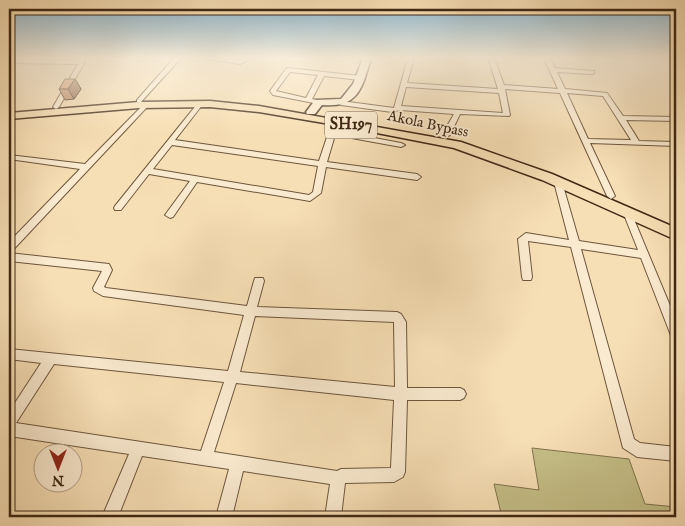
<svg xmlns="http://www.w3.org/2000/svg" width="685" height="526" viewBox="0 0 685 526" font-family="'IM FELL English',serif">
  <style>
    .green { fill: #c5bf88; stroke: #82744e }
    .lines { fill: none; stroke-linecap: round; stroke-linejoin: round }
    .street-casing { stroke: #6d563d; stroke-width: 2 }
    .secondary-casing { stroke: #3f2815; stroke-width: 3 }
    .primary-casing { stroke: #3f2815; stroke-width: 3 }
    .street { fill: #faeacf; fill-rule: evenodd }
    .secondary { fill: #faeacf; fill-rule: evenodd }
    .primary { fill: #f7dfb5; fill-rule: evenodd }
    .wall { fill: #ba8765; stroke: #3f2815 }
    .shaded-wall { fill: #976e53; stroke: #3f2815 }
    .building { fill: #d89d76; stroke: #3f2815 }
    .labels { text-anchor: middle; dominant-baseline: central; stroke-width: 4; stroke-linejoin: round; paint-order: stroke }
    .far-street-label { font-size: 15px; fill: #3f2815; stroke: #faeacf }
    .shield { fill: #faeacf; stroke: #77624d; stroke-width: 1 }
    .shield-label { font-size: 16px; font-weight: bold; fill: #3f2815 }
  </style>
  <rect width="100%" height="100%" fill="#f7dfb5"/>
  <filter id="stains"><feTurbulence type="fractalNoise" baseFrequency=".004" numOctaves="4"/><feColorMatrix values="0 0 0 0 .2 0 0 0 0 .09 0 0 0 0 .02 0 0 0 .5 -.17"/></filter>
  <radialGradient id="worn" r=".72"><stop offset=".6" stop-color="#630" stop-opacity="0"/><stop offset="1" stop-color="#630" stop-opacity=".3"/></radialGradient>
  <path class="green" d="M532,448L629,459L645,504L676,507V517H502L494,484L539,490Z"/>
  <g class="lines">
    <g class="street-casing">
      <path id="street" d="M81,58H87L59,107L56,109L53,107L78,64L9,63V59L80,60Z
        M174,58H181L141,102H137V100Z
        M201,58L239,60L252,58L240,64Z
        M408,58H414L407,83L498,89L488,58H494L504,85L558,89L544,58H550L555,68L594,71V73L592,74L557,72L565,89L607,93L623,116L676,117V121L626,120L639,141L676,142V146L590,143L615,196L611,199L607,196L560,93L505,89L510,115L509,116L460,114L450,135L446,137L442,135L454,114L400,110L392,112L341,105L338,103L341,101L394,108ZM406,87L499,93L503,113L401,106ZM567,93L603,96L631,140L588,139Z
        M288,68L360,76L363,78L360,80L324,76L312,99L321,101L322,102L319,104L273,95L270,91L286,69ZM290,72L318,75L306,98L276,91Z
        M200,102L203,104L175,140L319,161L332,122L336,120L340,122L337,131L401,143L405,145L401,147L335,135L327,162L417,174L421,177L417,180L326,167L321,193L310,201L197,182L173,217L170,218L165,215L190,181L149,174L121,210H115L114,208L115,206L198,103ZM172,145L318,166L313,192L309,195L153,169Z
        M144,104L149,105L12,251L9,252V242L80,169L9,159V155L85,164Z
        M558,179L562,182L579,241L638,250L623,212L627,209L631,212L676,320V338L672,337L670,333L641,258L581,249L634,439L640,443L676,447V461L637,457L623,448L571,247L528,241L532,277L531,280H523L522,277L518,239L526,233L569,240L554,182Z
        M9,253L109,264L112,270L104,287L106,288L247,306L254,281L255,278H263L264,281L257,307L397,312L401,314L406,322L407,388H460L464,390L466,394L464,398L460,400H407L405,472L403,477L394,482L345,483L341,517H325L330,484L243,471L232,517H216L229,469L142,456L118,517H102L129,454L9,436V412L41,363L9,359V349L228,371L244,315L103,296L94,291L93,288L102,271L9,261ZM255,316L394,322L395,387L240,372ZM54,364L224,382L201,451L16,423ZM236,383L394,400L391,468L341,469L337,471L214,452Z"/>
    </g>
    <g class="secondary-casing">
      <path id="secondary" d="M363,58H371C362,89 358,108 322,105L315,114H307L306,112L315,100L341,99L353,84Z"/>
    </g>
    <g class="primary-casing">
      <path id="primary" d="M210,101L259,106L461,142L552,174L676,228V240L542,180L454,148L336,125L259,112L210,107L139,108L9,119V113L139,102Z"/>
    </g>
    <use href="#street" class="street"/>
    <use href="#secondary" class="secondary"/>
    <use href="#primary" class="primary"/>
  </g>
  <path class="wall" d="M75,79L81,89L74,99L65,100L59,89Z"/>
  <path class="shaded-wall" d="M75,79L81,89L74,99L68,89Z"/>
  <path class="building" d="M65,79H75L68,89H59Z"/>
  <linearGradient id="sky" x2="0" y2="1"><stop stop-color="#8ab7d3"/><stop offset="0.44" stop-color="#fbf1de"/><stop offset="1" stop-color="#fbf1de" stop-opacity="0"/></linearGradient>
  <rect width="685" height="132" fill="url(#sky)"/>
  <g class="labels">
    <g class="far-street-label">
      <text transform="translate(428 124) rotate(12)">Akola Bypass</text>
    </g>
    <rect class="shield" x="325" y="111.5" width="52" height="27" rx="4"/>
    <g class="shield-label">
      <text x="351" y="125">SH197</text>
    </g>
  </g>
  <rect width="685" height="526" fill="none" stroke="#f7dfb5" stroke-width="30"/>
  <rect x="10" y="10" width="665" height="506" fill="none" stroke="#3f2815" stroke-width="2.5"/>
  <rect x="15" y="15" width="655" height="496" fill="none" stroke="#3f2815"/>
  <g transform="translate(58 468) rotate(180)"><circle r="24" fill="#faeacf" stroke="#af9c85"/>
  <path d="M0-4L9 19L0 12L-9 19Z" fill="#8f2418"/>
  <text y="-8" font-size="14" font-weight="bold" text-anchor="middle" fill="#3f2815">N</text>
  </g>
  <rect width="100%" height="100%" filter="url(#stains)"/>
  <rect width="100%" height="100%" fill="url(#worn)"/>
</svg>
